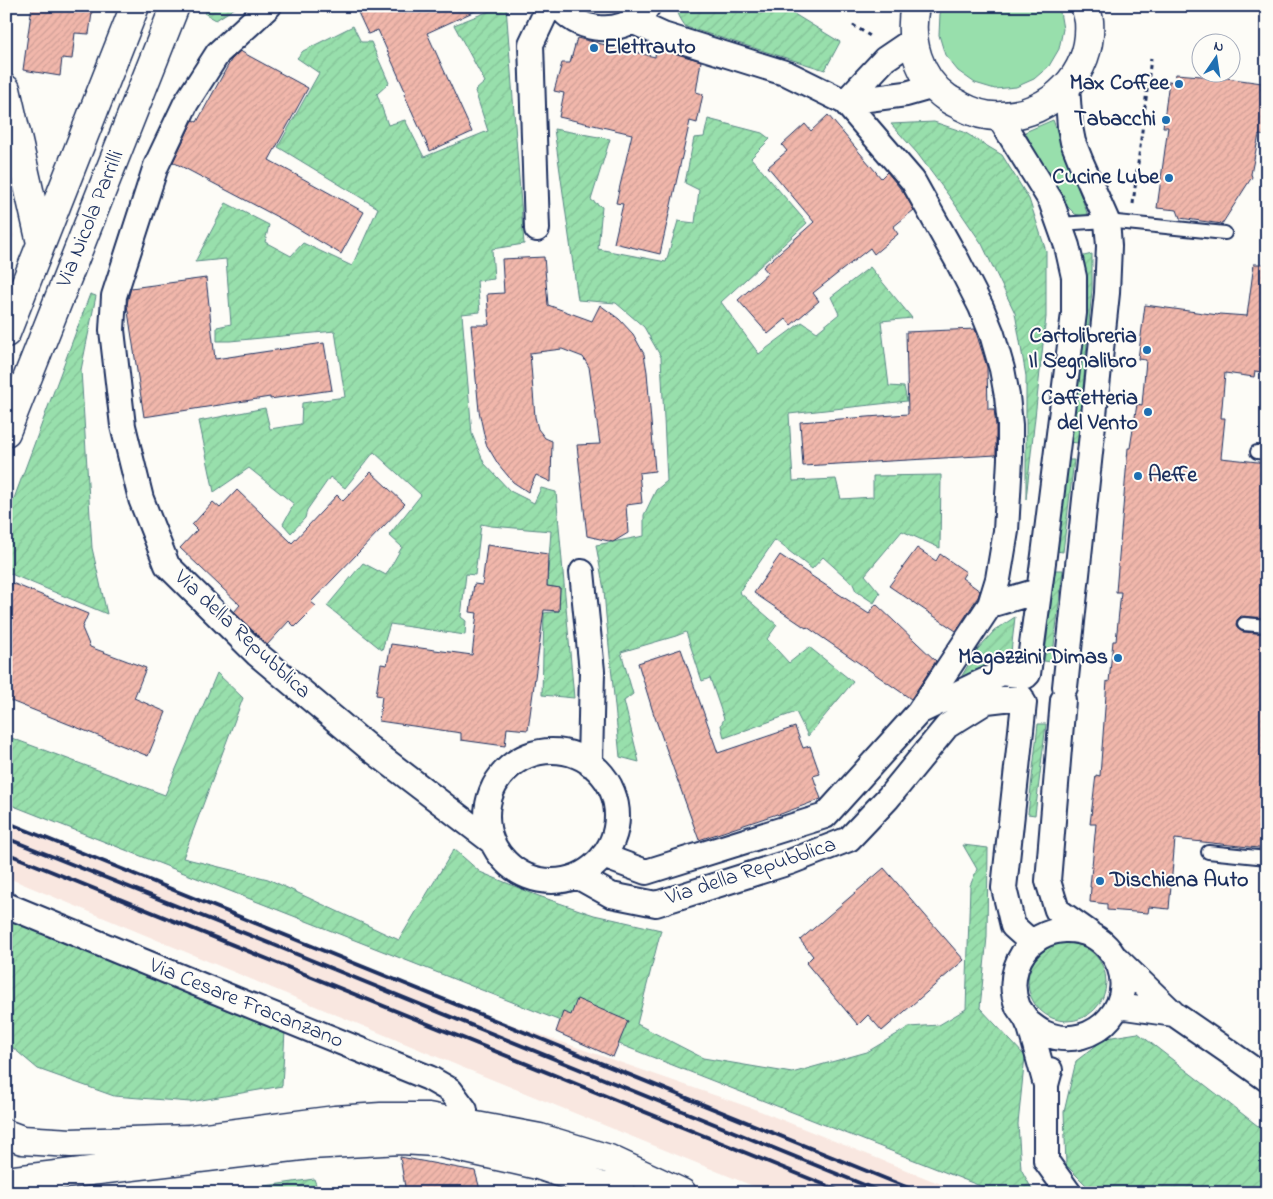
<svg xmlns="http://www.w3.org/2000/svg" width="1273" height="1199" viewBox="0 0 1273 1199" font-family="'Indie Flower',sans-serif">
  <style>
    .built { fill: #f9e7e0 }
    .grass { fill: #98dfac; stroke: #5a8785 }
    .garden { fill: url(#garden-furrows); stroke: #5a8785 }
    .building { fill: url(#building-hatch); stroke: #1b2f5e }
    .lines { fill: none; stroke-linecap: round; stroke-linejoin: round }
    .lane-casing { stroke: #1b2f5e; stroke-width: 16 }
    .street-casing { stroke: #1b2f5e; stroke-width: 28 }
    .secondary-casing { stroke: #1b2f5e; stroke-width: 31 }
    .path { stroke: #1b2f5e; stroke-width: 3; stroke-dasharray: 4 4; stroke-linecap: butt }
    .lane { stroke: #fdfcf7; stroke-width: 12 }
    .street { stroke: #fdfcf7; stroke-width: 24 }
    .secondary { stroke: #fdfcf7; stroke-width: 28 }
    .rail { stroke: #1b2f5e; stroke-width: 4 }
    .poi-dot { fill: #1f6fb2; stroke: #fdfcf7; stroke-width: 2 }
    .labels { text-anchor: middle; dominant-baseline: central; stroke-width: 4; stroke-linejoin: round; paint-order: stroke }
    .poi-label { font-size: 22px; font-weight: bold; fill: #1b2f5e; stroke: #fdfcf7; text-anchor: end }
    .street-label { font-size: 22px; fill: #1b2f5e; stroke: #fdfcf7 }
  </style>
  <defs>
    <pattern id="garden-furrows" width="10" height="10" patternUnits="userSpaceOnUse" patternTransform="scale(1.25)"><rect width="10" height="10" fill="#98dfac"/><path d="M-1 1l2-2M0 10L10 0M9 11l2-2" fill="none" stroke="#82c096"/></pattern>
    <pattern id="building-hatch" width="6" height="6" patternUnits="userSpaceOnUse" patternTransform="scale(1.25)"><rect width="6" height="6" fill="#f1b7ab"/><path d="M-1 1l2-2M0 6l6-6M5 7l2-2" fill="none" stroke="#ce9e96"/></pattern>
  </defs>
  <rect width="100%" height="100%" fill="#fdfcf7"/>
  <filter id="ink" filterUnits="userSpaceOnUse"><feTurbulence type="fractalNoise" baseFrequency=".02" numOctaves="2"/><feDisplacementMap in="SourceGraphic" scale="10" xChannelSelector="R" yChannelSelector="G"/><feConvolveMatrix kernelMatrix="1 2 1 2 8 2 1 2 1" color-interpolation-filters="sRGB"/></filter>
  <g filter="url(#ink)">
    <path class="built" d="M6,205L14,236L6,255Z
      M6,820L458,1006L760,1111L963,1193H770L459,1066L6,877Z"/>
    <path class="grass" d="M943,6H1059L1063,29L1059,49L1049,66L1034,79L1016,87L995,89L975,83L958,71L945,55L939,35L940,14Z
      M1053,120L1089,218L1075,214L1061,200L1025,132Z"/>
    <path class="garden" d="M212,6H238L216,20L204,13Z
      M502,6H506L524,244L492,249L494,279L477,281L480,312L462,314L472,434L484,463L510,491L534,503L541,488L556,492L574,698L542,695L544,613L559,611L560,588L547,586L551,531L491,526L481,524L475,575L466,574L461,617L466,621L465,635L390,624L382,650L327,606L363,563L386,575L402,547L389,535L421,495L374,452L345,488L330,477L307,510L305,518L291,533L283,524L294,504L249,468L214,492L199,421L265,408L270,429L301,424L302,403L345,397L335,331L230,341H217V327L231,324L226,259L195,262L226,203L269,225L265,242L291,256L303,243L352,266L378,208L278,147L319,73L297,58L303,51L353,26L361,42H371L389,83L377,94L388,125L405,120L424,157L488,131L475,91L485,82L454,25Z
      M677,6H781L840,42L825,70L686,27C681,20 677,14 677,6Z
      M708,119L762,133L770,139L751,158L807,223L721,302L759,354L802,322L817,332L839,314L831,297L870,267L912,318L881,321L889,386L904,387L907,401L789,414L793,481L836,479L841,499L873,497V476L941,475L940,548L902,531L865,575L880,593L874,603L856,591L853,584L823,557L812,569L775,540L739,592L777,625L767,639L789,663L809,647L853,682L808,736L796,712L724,738L721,725L724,719L710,678L702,681L686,632L676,636L621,652L633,694L624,701L639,762L620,757L606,616L604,590L596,545L644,536V515L656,490L667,481L661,357L644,327L616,303L578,300L554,129L610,139L591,200L602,207L598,249L666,262L678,221L695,223L699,190L685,183L694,138L704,137Z
      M934,122L964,132L1002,155L1029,199L1046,251V317L1026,499V376L1015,313L982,244L952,200L917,153L891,124Z
      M1092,254V289L1078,443L1069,442L1080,257Z
      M90,294L96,296L81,370L92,548L107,614L6,572V520Z
      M1066,460H1074L1063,552L1056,551Z
      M1055,570H1063L1052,662L1044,661Z
      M1015,617L1010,661L989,667L956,686L977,650L994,631Z
      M217,673L243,698L183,858L268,879L399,940L454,849L480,872L536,895L594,915L661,930L637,1024L703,1058L792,1073L867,1052L909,1027L939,1025L966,1009L970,886L977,869L963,845L988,848L987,937L980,1008L1025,1056L1018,1124L1021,1169L1034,1193H998L6,803V736L165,795Z
      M1038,724H1046L1035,815L1028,814Z
      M6,916L285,1031L282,1086L190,1102L114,1096L38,1069L6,1042Z
      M1028 982a39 39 0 1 1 78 0a39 39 0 1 1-78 0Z
      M1138,1033L1267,1133V1193H1097L1091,1190L1066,1165L1064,1112L1076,1061L1106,1038Z
      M314,1179L319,1193H217Z"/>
    <path class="building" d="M32,6H93L89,34L75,33L72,59L62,58L60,76L23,70Z
      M355,6H486L427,33L472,132L430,151L404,94L406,93L378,30L368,34Z
      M577,38L655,57L656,48L701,61L696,92L703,94L697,123L690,121L660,254L614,243L623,204L616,203L632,134L559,117L564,93L554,91L562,63H570Z
      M240,51L308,88L269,160L364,212L341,254L287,222L173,162L193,120L197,122L231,60Z
      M1176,74L1226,78L1262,83L1261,90H1267V136L1259,135L1251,174L1252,177L1222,224L1180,218L1177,210L1157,208L1168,127H1163L1169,81L1174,82Z
      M828,115L881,178L887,172L904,193L914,210L893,227L898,234L874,254L870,248L813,293L819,301L791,325L786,319L768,334L738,300L768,273L763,267L814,222L768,167L787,151L782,145L805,124L811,131Z
      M544,257L548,305L592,321L600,305L619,319L633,334L644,354L647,372L655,471L639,473L642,503L626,505L628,533L613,542L587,536L577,445L600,444L589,367L583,357L562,349L530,353L535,417L538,429L545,438L552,441L551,482L536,475L528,492L513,482L498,464L486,444L479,411L471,325H489L487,294L504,293L502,259Z
      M1254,264H1267V373L1255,371L1254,377L1225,373L1221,418H1225L1221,458L1267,463V618L1241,616L1237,620L1236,624L1237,628L1243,632L1267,634V849L1175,839L1169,909L1149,907L1148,913L1107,910V904L1090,902L1091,887H1090L1096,824H1090L1096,775L1100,776L1107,681L1109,682L1113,641H1116L1121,592H1116L1128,448H1130L1137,404L1142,405L1146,360L1138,359L1145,305L1218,315L1219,314L1247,316Z
      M206,278L215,359L324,343L332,390L270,399V397L144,417L127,305L128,299L131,288Z
      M975,329L987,367L988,409H994L996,426V455L803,466L800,422L908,414L906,332Z
      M371,472L405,504L311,602L316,606L295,627L289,621L267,645L234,612L240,605L180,548L197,530L192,525L213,502L220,508L237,490L292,543L337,495L343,501Z
      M487,545L548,554L547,586L560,588L559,611L544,610L528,730L507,728L505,746L461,740V733L379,721L382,696L376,695L381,664L387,665L391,644L472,655L477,613L470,612L474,584L482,585Z
      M917,548L936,561L940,554L966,572L962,578L980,591L978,597L956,631L889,586Z
      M780,555L869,614L876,604L936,661L911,699L807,627L806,628L754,593Z
      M12,583L88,614L82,628L90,647L146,668L134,698L166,712L148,756L6,699V596Z
      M681,649L718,753L795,727L803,748L810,746L820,774L813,776L821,799L778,815L777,814L699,840L653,712L638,663Z
      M884,868L964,960L882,1031L868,1015L858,1025L806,963L813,956L800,940Z
      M577,999L628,1021L613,1057L556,1032L563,1012L571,1015Z
      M400,1157L475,1171L481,1193H406Z"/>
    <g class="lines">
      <g class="lane-casing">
        <path id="lane" d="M1059,224L1107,221L1225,233
          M1257,452L1267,453
          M1244,624L1267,626
          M1208,852L1267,858"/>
      </g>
      <g class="street-casing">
        <path id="street" d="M269,6L218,53L186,103L156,166L114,296L112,330L123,426L141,499L167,565L257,654L368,747L491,841
          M559,6C576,30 614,36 637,17C641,14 645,11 648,6
          M845,102L885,59L913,40
          M845,102L906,94L934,86
          M999,117L1051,201L1067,246L1074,277V313L1044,555L1028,674
          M537,229L531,44L549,6
          M582,572L592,671L590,764
          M990,605L1038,591
          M1065,687L1107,293L1109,246L1107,221L1081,162L1073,142L1070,127L1067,87
          M1063,700L1048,881L1057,910L1088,932
          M1024,703L1004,888L1013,926L1032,943
          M921,711L973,686L1002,673L1026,676
          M487 816a65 65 0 1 1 130 0a65 65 0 1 1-130 0Z
          M603,856L646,872L825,816L919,712L990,605L998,579L1006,531L1010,459V425L1007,396L1002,369L992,334L981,307L957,260L913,181L845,102L788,74L663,35L632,21
          M577,876L611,895L656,904L790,862L849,839L888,798L947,726L987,701L1021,697
          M6,905L215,991L429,1078L450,1090L465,1110V1123
          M1116,958L1174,1014L1229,1052L1267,1079
          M1118,1006L1174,1014
          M1028,1022C1033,1026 1038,1030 1044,1033C1095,1056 1146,997 1111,952C1106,945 1099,939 1091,935C1075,928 1056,928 1040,937C1017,951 1007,981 1018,1007C1021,1012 1026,1017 1028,1023C1031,1028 1032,1035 1034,1041C1038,1056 1042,1070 1046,1085
          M1050,1070L1046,1085V1161L1069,1193"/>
      </g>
      <g class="secondary-casing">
        <path id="secondary" d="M915,6C908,39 918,78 947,98C951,101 956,103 961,106C972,112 987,117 1001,116C1051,115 1093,73 1089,21C1088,16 1087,11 1085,6
          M6,89L41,243
          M6,333L135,6
          M6,432L175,6
          M6,1134L22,1140L71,1143L190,1139L335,1120L381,1117H428L540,1138L609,1159L682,1193
          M6,1181L310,1145L401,1140L435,1142L538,1165L621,1193"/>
      </g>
      <path class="path" d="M853,25L870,36
        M1133,204L1151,58"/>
      <use href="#lane" class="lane"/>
      <use href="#street" class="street"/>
      <use href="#secondary" class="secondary"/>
      <path class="rail" d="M6,822L921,1193
        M6,838L274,945L884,1193
        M6,853L845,1193"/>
    </g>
  </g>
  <g class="poi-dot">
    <circle cx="594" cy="48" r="5"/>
    <circle cx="1179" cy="84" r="5"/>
    <circle cx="1166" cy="120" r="5"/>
    <circle cx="1169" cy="178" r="5"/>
    <circle cx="1147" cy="350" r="5"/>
    <circle cx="1148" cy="412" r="5"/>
    <circle cx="1138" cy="476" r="5"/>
    <circle cx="1118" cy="658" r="5"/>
    <circle cx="1100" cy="881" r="5"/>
  </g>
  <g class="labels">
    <g class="poi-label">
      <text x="604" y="48" text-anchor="start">Elettrauto</text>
      <text x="1169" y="84">Max Coffee</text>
      <text x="1156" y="120">Tabacchi</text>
      <text x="1159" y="178">Cucine Lube</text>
      <text x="1137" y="337">Cartolibreria<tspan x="1137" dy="25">Il Segnalibro</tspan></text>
      <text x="1138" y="399">Caffetteria<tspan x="1138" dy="25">del Vento</tspan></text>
      <text x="1148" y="476" text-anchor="start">Aeffe</text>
      <text x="1108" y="658">Magazzini Dimas</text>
      <text x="1110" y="881" text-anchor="start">Dischiena Auto</text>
    </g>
    <g class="street-label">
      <text transform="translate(91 219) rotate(-68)">Via Nicola Parrilli</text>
      <text transform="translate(242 635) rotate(43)">Via della Repubblica</text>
      <text transform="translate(751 872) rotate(-18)">Via della Repubblica</text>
      <text transform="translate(246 1004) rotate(22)">Via Cesare Fracanzano</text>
    </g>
  </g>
  <rect width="1273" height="1199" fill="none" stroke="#fdfcf7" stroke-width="25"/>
  <rect x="12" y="12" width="1248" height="1174" fill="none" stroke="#1b2f5e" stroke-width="2" filter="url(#ink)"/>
  <g transform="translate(1216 58) rotate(13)"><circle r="24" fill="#fdfcf7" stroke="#a3aaba"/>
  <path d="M0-4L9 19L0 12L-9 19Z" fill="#1f6fb2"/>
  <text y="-8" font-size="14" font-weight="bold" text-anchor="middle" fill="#1b2f5e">N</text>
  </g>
</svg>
